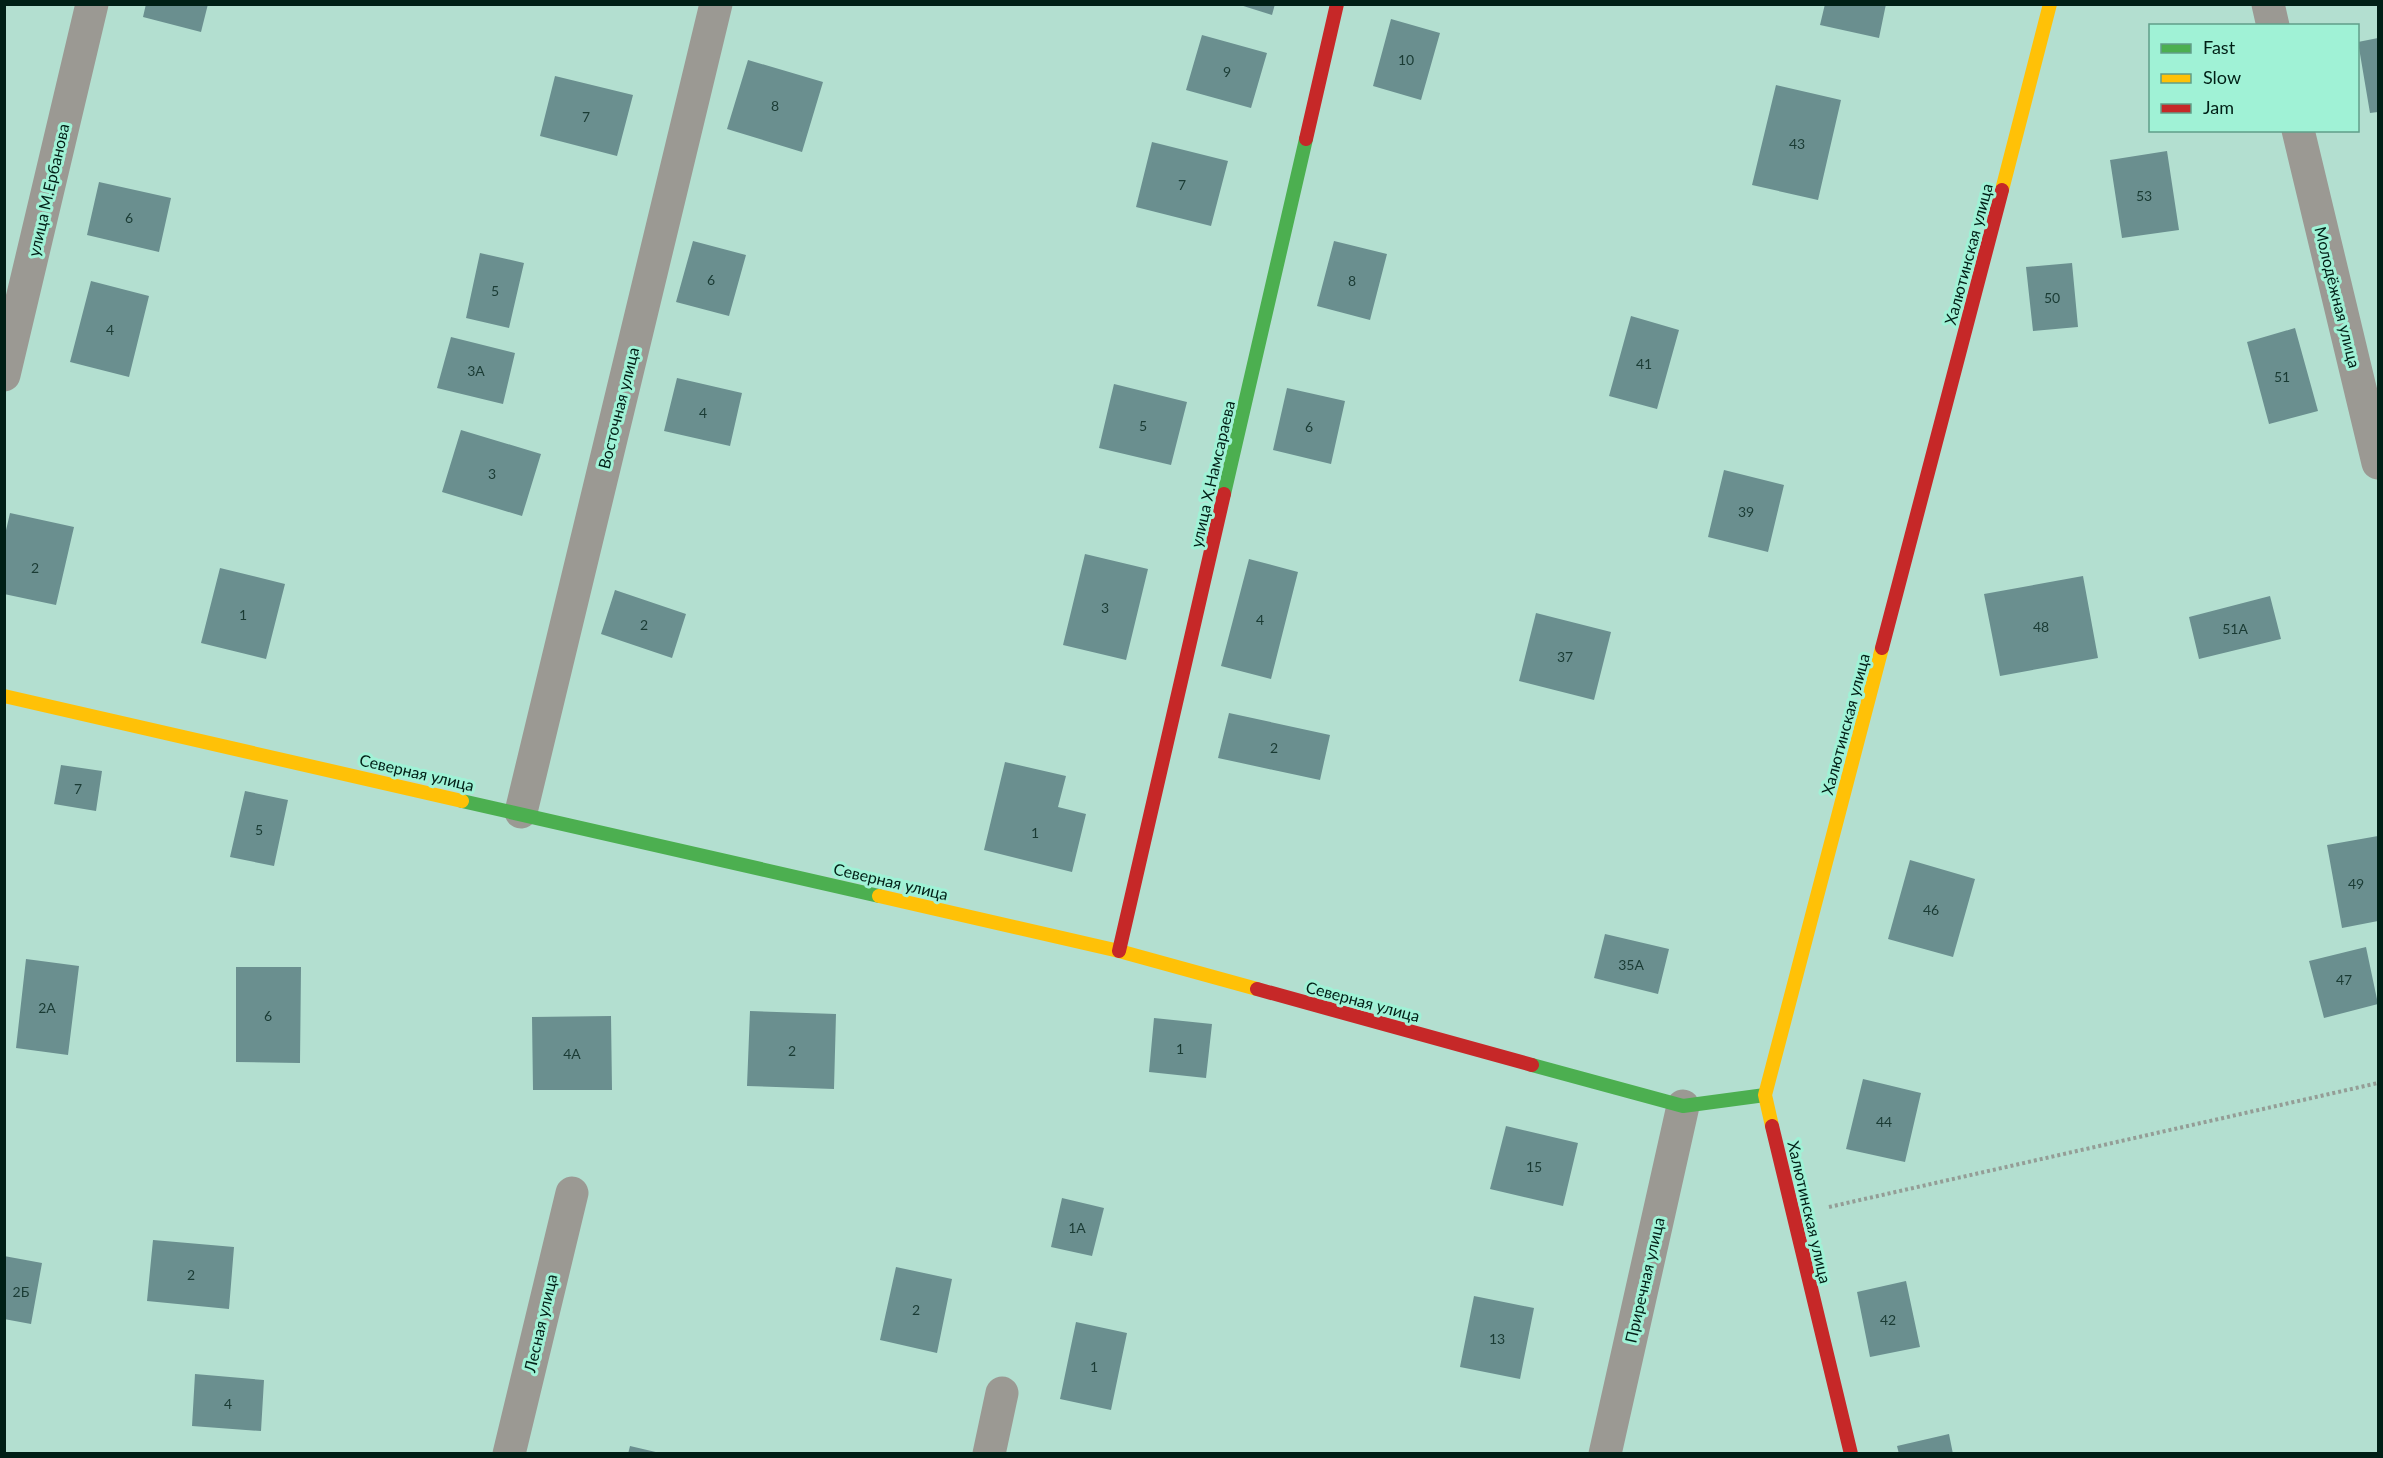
<svg xmlns="http://www.w3.org/2000/svg" width="2383" height="1458" viewBox="0 0 2383 1458" font-family="Lato,sans-serif">
  <style>
    .building { fill: #6a8f8f }
    .lines { fill: none; stroke-linecap: round; stroke-linejoin: round }
    .path { stroke: #949d96; stroke-width: 4; stroke-dasharray: 3 3; stroke-linecap: butt }
    .street { stroke: #9b9993; stroke-width: 33 }
    .fast { stroke: #4caf50; stroke-width: 14 }
    .slow { stroke: #ffc107; stroke-width: 14 }
    .jam { stroke: #c62828; stroke-width: 14 }
    .labels { text-anchor: middle; dominant-baseline: central; stroke-width: 6; stroke-linejoin: round; paint-order: stroke }
    .number-label { font-size: 14px; fill: #1a3b34 }
    .street-label { font-size: 16px; fill: #001f16; stroke: #a0f2d6 }
  </style>
  <rect width="100%" height="100%" fill="#b3dfd0"/>
  <path class="building" d="M146,4H208L201,32L143,17Z
    M1237,4H1275L1272,15Z
    M1825,4H1886L1879,38L1820,25Z
    M1391,19L1440,33L1421,100L1373,86Z
    M1202,35L1267,53L1251,108L1186,90Z
    M2378,38V112L2370,113L2358,42Z
    M748,60L823,82L802,152L727,129Z
    M555,76L633,95L617,156L540,136Z
    M1776,85L1841,100L1818,200L1752,185Z
    M1152,142L1228,161L1211,226L1136,207Z
    M2167,151L2179,230L2122,238L2110,160Z
    M99,182L171,198L159,252L87,235Z
    M693,241L746,255L729,316L676,302Z
    M1334,241L1387,254L1370,320L1317,306Z
    M480,253L524,263L509,328L466,318Z
    M2072,263L2078,327L2033,331L2026,267Z
    M91,281L149,296L129,377L70,362Z
    M1631,316L1679,330L1657,409L1609,396Z
    M2295,328L2318,411L2269,424L2247,342Z
    M451,337L515,353L503,404L437,388Z
    M677,378L742,393L730,446L664,431Z
    M1114,384L1187,402L1171,465L1099,448Z
    M1287,388L1345,401L1331,464L1273,450Z
    M461,430L541,454L522,516L442,492Z
    M1724,470L1784,485L1768,552L1708,537Z
    M10,513L74,527L56,605L4,594V539Z
    M1085,554L1148,569L1126,660L1063,645Z
    M1249,559L1298,572L1271,679L1221,666Z
    M220,568L285,584L266,659L201,643Z
    M2083,576L2098,658L2000,676L1984,594Z
    M615,590L686,614L672,658L601,634Z
    M2270,596L2281,639L2199,659L2189,617Z
    M1536,613L1611,632L1594,700L1519,681Z
    M1229,713L1330,735L1320,780L1218,758Z
    M1005,762L1066,776L1058,807L1086,814L1072,872L984,850Z
    M61,765L102,771L96,811L54,804Z
    M245,791L288,800L274,866L230,857Z
    M2378,836V921L2342,928L2327,845Z
    M1910,860L1975,879L1953,957L1888,939Z
    M1605,934L1669,949L1658,994L1594,978Z
    M2366,947L2378,1004L2324,1018L2309,961Z
    M26,959L79,966L68,1055L16,1048Z
    M236,967H301L300,1063L236,1062Z
    M750,1011L836,1014L834,1089L747,1086Z
    M611,1016L612,1090H533L532,1017Z
    M1154,1018L1212,1024L1206,1078L1149,1072Z
    M1863,1079L1921,1093L1905,1162L1846,1149Z
    M1506,1126L1578,1143L1563,1206L1490,1189Z
    M1062,1198L1104,1208L1092,1256L1051,1247Z
    M153,1240L234,1247L229,1309L147,1301Z
    M4,1256L42,1263L31,1324L4,1319Z
    M896,1267L952,1279L937,1353L880,1340Z
    M1906,1281L1920,1347L1870,1357L1857,1292Z
    M1474,1296L1534,1308L1520,1379L1460,1367Z
    M1076,1322L1127,1333L1111,1410L1060,1399Z
    M195,1374L264,1380L261,1431L192,1426Z
    M1949,1434L1953,1454H1899L1897,1446Z
    M630,1446L660,1453V1454H628Z"/>
  <g class="lines">
    <path class="path" d="M1829,1207L2378,1083"/>
    <path class="street" d="M2268,4L2273,26
      M2298,130L2378,463
      M4,375L92,4
      M521,812L716,4
      M509,1454L572,1193
      M989,1454L1002,1393
      M1605,1454L1683,1106"/>
    <path class="fast" d="M1224,494L1306,139
      M462,801L879,896
      M1532,1065L1683,1106L1765,1095"/>
    <path class="slow" d="M2002,190L2050,4
      M4,696L462,801
      M879,896L1119,951L1257,989
      M1772,1126L1765,1095L1882,648"/>
    <path class="jam" d="M1306,139L1337,4
      M1882,648L2002,190
      M1119,951L1224,494
      M1257,989L1532,1065
      M1772,1126L1851,1454"/>
  </g>
  <g class="labels">
    <g class="number-label">
      <text x="1406" y="59">10</text>
      <text x="1227" y="71">9</text>
      <text x="775" y="105">8</text>
      <text x="586" y="116">7</text>
      <text x="1797" y="143">43</text>
      <text x="1182" y="184">7</text>
      <text x="2144" y="195">53</text>
      <text x="129" y="217">6</text>
      <text x="711" y="279">6</text>
      <text x="1352" y="280">8</text>
      <text x="495" y="290">5</text>
      <text x="2052" y="297">50</text>
      <text x="110" y="329">4</text>
      <text x="1644" y="363">41</text>
      <text x="476" y="370">3А</text>
      <text x="2282" y="376">51</text>
      <text x="703" y="412">4</text>
      <text x="1143" y="425">5</text>
      <text x="1309" y="426">6</text>
      <text x="492" y="473">3</text>
      <text x="1746" y="511">39</text>
      <text x="35" y="567">2</text>
      <text x="1105" y="607">3</text>
      <text x="243" y="614">1</text>
      <text x="1260" y="619">4</text>
      <text x="644" y="624">2</text>
      <text x="2041" y="626">48</text>
      <text x="2235" y="628">51А</text>
      <text x="1565" y="656">37</text>
      <text x="1274" y="747">2</text>
      <text x="78" y="788">7</text>
      <text x="259" y="829">5</text>
      <text x="1035" y="832">1</text>
      <text x="2356" y="883">49</text>
      <text x="1931" y="909">46</text>
      <text x="1631" y="964">35А</text>
      <text x="2344" y="979">47</text>
      <text x="47" y="1007">2А</text>
      <text x="268" y="1015">6</text>
      <text x="1180" y="1048">1</text>
      <text x="792" y="1050">2</text>
      <text x="572" y="1053">4А</text>
      <text x="1884" y="1121">44</text>
      <text x="1534" y="1166">15</text>
      <text x="1077" y="1227">1А</text>
      <text x="191" y="1274">2</text>
      <text x="21" y="1291">2Б</text>
      <text x="916" y="1309">2</text>
      <text x="1888" y="1319">42</text>
      <text x="1497" y="1338">13</text>
      <text x="1094" y="1366">1</text>
      <text x="228" y="1403">4</text>
    </g>
    <g class="street-label">
      <text transform="translate(48 190) rotate(-77)">улица М.Ербанова</text>
      <text transform="translate(1968 254) rotate(-75)">Халютинская улица</text>
      <text transform="translate(2338 297) rotate(76)">Молодёжная улица</text>
      <text transform="translate(618 408) rotate(-76)">Восточная улица</text>
      <text transform="translate(1212 474) rotate(-77)">улица Х.Намсараева</text>
      <text transform="translate(1845 724) rotate(-75)">Халютинская улица</text>
      <text transform="translate(417 772) rotate(13)">Северная улица</text>
      <text transform="translate(891 881) rotate(13)">Северная улица</text>
      <text transform="translate(1363 1001) rotate(15)">Северная улица</text>
      <text transform="translate(1810 1212) rotate(77)">Халютинская улица</text>
      <text transform="translate(1644 1280) rotate(-77)">Приречная улица</text>
      <text transform="translate(540 1323) rotate(-77)">Лесная улица</text>
    </g>
  </g>
  <rect width="2383" height="1458" fill="none" stroke="#001f16" stroke-width="12"/>
  <rect x="2149" y="24" width="210" height="108" fill="#a0f2d6" stroke="#609e89" stroke-width="1.5"/>
  <rect x="2161" y="44" width="30" height="9" fill="#4caf50" stroke="#609e89" stroke-width="1.5"/>
  <text x="2203" y="54" font-size="18" fill="#001f16">Fast</text>
  <rect x="2161" y="74" width="30" height="9" fill="#ffc107" stroke="#609e89" stroke-width="1.5"/>
  <text x="2203" y="84" font-size="18" fill="#001f16">Slow</text>
  <rect x="2161" y="104" width="30" height="9" fill="#c62828" stroke="#609e89" stroke-width="1.5"/>
  <text x="2203" y="114" font-size="18" fill="#001f16">Jam</text>
</svg>
